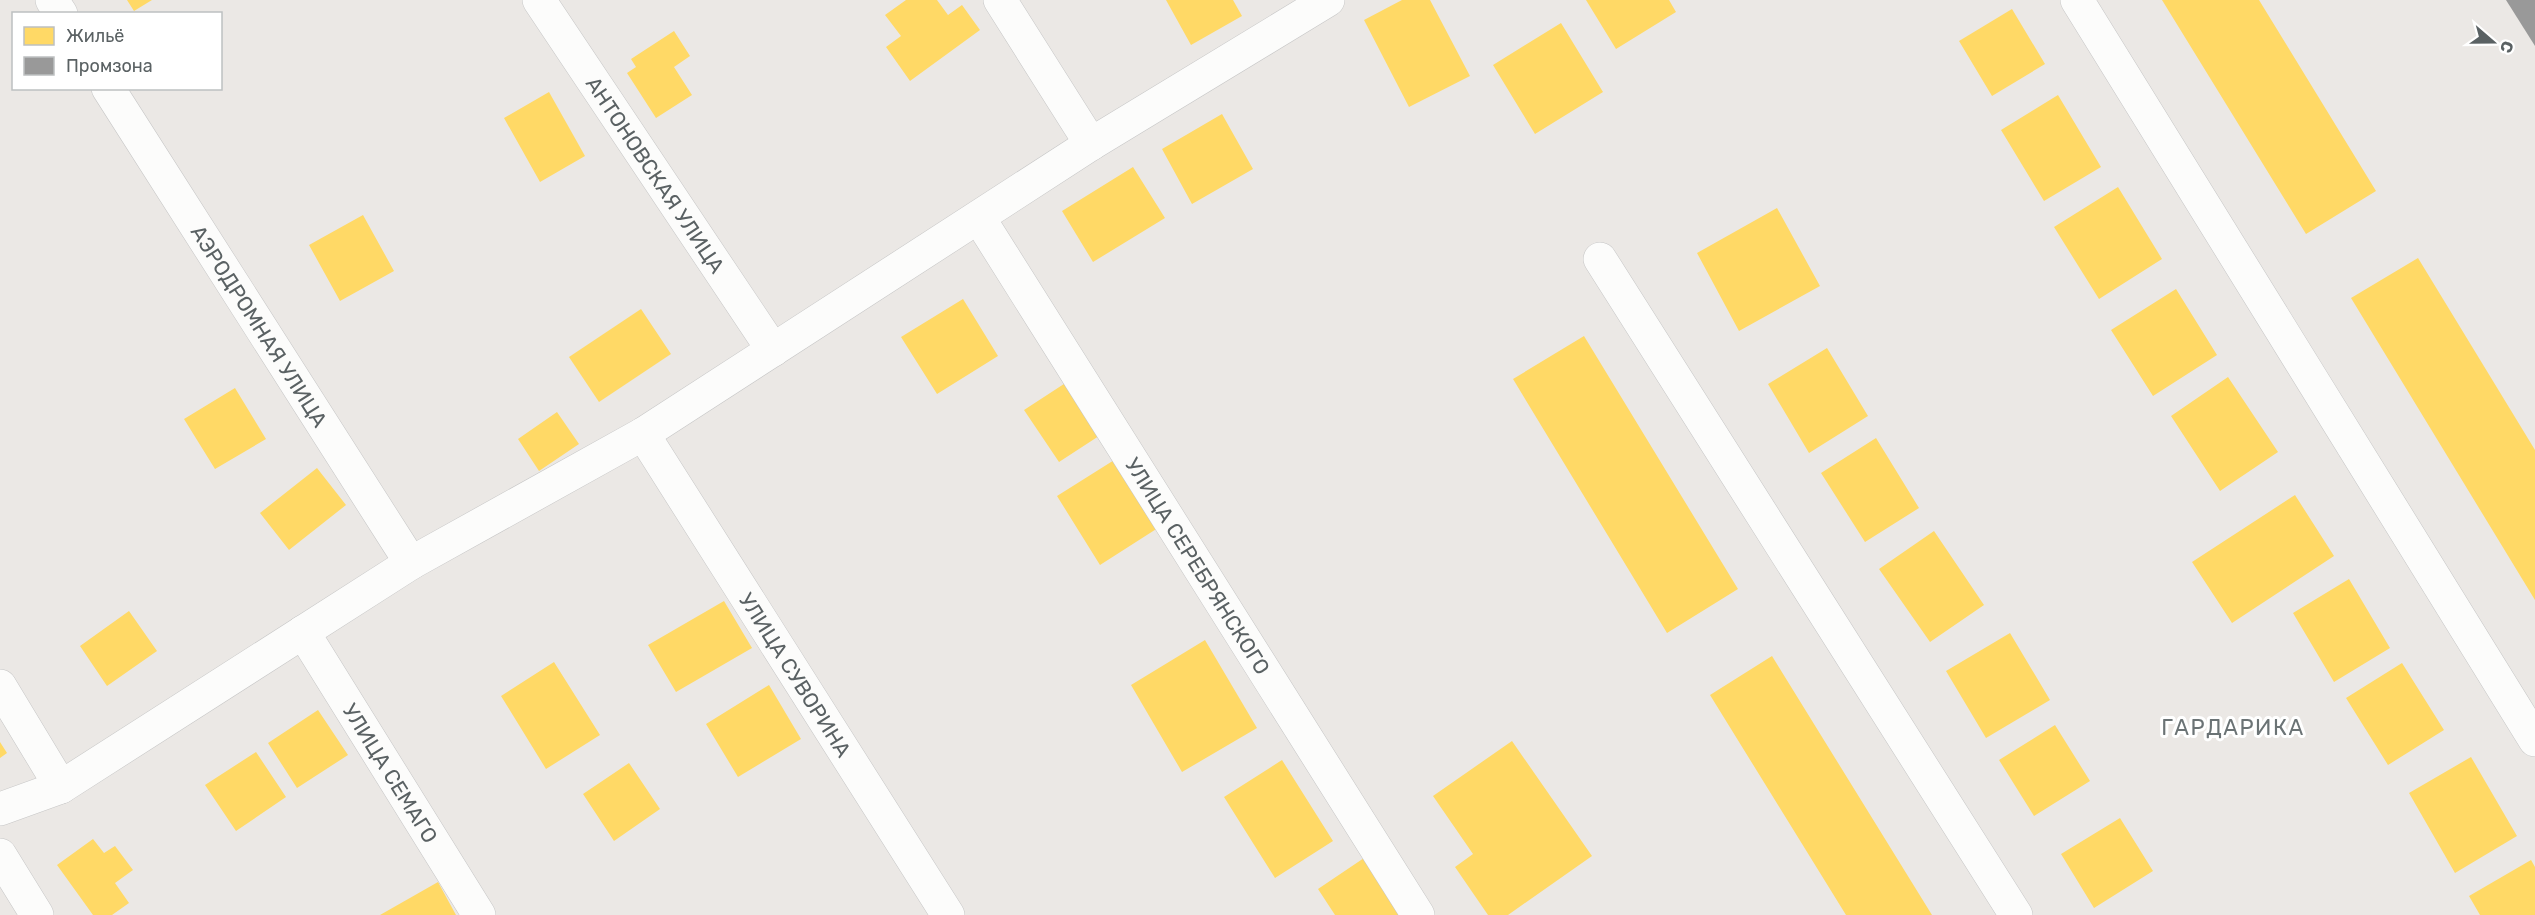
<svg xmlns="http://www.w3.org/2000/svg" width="2535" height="915" viewBox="0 0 2535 915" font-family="Rubik,sans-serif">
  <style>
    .homes { fill: #ffd966 }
    .industry { fill: #999 }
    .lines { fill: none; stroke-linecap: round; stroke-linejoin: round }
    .minor-casing { stroke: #c6c6c6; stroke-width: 34 }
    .minor { stroke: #fcfcfb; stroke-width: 33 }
    .labels { text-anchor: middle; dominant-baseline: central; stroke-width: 6; stroke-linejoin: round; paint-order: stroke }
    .street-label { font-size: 21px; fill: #5a6163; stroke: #fff }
    .neighbourhood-label { font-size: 22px; letter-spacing: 1.5px; fill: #6b7375; stroke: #fff }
  </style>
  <rect width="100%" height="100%" fill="#ebe8e5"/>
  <path class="homes" d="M127,0H152L134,11Z
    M906,0H937L948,15L962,5L980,30L910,81L886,47L901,36L885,15Z
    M1166,0H1233L1242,16L1191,45Z
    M1402,0H1430L1470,76L1409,107L1364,20Z
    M1586,0H1669L1676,12L1616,49Z
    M2162,0H2259L2376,191L2306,234Z
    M2012,9L2045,64L1992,96L1959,41Z
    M1561,23L1603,92L1535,134L1493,65Z
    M674,31L690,56L674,67L692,95L656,118L627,73L636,67L631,59Z
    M549,92L585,156L540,182L504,118Z
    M2058,95L2101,167L2044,201L2001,130Z
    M1222,114L1253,169L1192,204L1162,149Z
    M1133,167L1165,218L1093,262L1062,211Z
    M2118,187L2162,259L2099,299L2054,227Z
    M1777,208L1820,286L1739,331L1697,253Z
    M363,215L394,271L340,301L309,245Z
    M2418,258L2535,450V600L2351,298Z
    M2176,289L2217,355L2153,396L2111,330Z
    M963,299L998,356L937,394L901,337Z
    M641,309L671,354L599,402L569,357Z
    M1584,336L1738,589L1667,633L1513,379Z
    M1827,348L1868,416L1809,453L1768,384Z
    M2228,377L2278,452L2220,491L2171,416Z
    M1067,382L1102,434L1059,462L1024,410Z
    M235,388L266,439L215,469L184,419Z
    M557,412L579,444L539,471L518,439Z
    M1876,438L1919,508L1865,542L1821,473Z
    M1119,457L1161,526L1100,565L1057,496Z
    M317,468L346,505L289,550L260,513Z
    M2295,495L2334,556L2232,623L2192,562Z
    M1934,531L1984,605L1930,642L1879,569Z
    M2349,579L2390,648L2334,682L2293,613Z
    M724,601L752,648L676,692L648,645Z
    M129,611L157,651L107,686L80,646Z
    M2010,633L2050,700L1986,738L1946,671Z
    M1205,640L1257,728L1182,772L1131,685Z
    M1772,656L1932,915H1846L1710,695Z
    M554,662L600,735L546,769L501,696Z
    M2402,663L2444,730L2388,765L2346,698Z
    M769,685L801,739L738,777L706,724Z
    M318,710L348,755L297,788L268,743Z
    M2055,725L2090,781L2034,816L1999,760Z
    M1512,741L1592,856L1508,915H1488L1455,867L1473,854L1433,796Z
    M0,742L7,753L0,758Z
    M256,752L286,797L236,831L205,785Z
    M2471,757L2517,836L2455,873L2409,793Z
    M1282,760L1333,841L1275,878L1224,797Z
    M629,763L660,809L614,841L583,794Z
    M2120,818L2153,871L2094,908L2061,854Z
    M93,839L104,853L115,846L133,870L115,883L129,903L112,915H93L57,865Z
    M1364,858L1402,915H1335L1318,889Z
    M2531,860L2535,867V915H2480L2469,896Z
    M438,882L456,915H380Z"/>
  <path class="industry" d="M2506,0H2535V46Z"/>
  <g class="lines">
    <g class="minor-casing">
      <g id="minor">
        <path d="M52,0L61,14"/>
        <path id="s1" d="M539,0L773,350"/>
        <path d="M1000,0L1091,144"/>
        <path d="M2077,0L2535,740"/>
        <path id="s2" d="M108,88L411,563"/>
        <path id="s3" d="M979,218L1418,915"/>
        <path d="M1600,259L2016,915"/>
        <path id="s4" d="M643,434L948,915"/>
        <path id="s5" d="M303,632L479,915"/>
        <path d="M0,686L61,787"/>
        <path d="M0,809L61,787L411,563L643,434L1091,144L1328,0"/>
        <path d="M0,855L37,915"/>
      </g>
    </g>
    <use href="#minor" class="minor"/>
  </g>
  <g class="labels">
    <g class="street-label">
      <text stroke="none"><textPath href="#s1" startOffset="210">АНТОНОВСКАЯ УЛИЦА</textPath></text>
      <text stroke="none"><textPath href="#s2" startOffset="282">АЭРОДРОМНАЯ УЛИЦА</textPath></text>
      <text stroke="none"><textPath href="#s3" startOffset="411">УЛИЦА СЕРЕБРЯНСКОГО</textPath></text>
      <text stroke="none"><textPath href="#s4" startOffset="285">УЛИЦА СУВОРИНА</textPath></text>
      <text stroke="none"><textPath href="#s5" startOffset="166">УЛИЦА СЕМАГО</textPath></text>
    </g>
    <g class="neighbourhood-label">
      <text x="2233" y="727">ГАРДАРИКА</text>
    </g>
  </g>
  <rect x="12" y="12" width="210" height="78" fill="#ffffff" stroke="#bdc0c1" stroke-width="1.5"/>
  <rect x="24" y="27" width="30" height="18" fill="#ffd966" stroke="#bdc0c1" stroke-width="1.5"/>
  <text x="66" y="42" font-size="18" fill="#5a6163">Жильё</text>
  <rect x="24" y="57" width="30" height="18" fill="#999999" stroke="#bdc0c1" stroke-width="1.5"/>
  <text x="66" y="72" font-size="18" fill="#5a6163">Промзона</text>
  <g transform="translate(2493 42) rotate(110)" stroke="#ffffff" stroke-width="4.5" paint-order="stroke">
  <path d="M0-4.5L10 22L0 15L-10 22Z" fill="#5a6163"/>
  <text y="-9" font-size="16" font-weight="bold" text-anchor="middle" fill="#5a6163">С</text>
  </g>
</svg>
